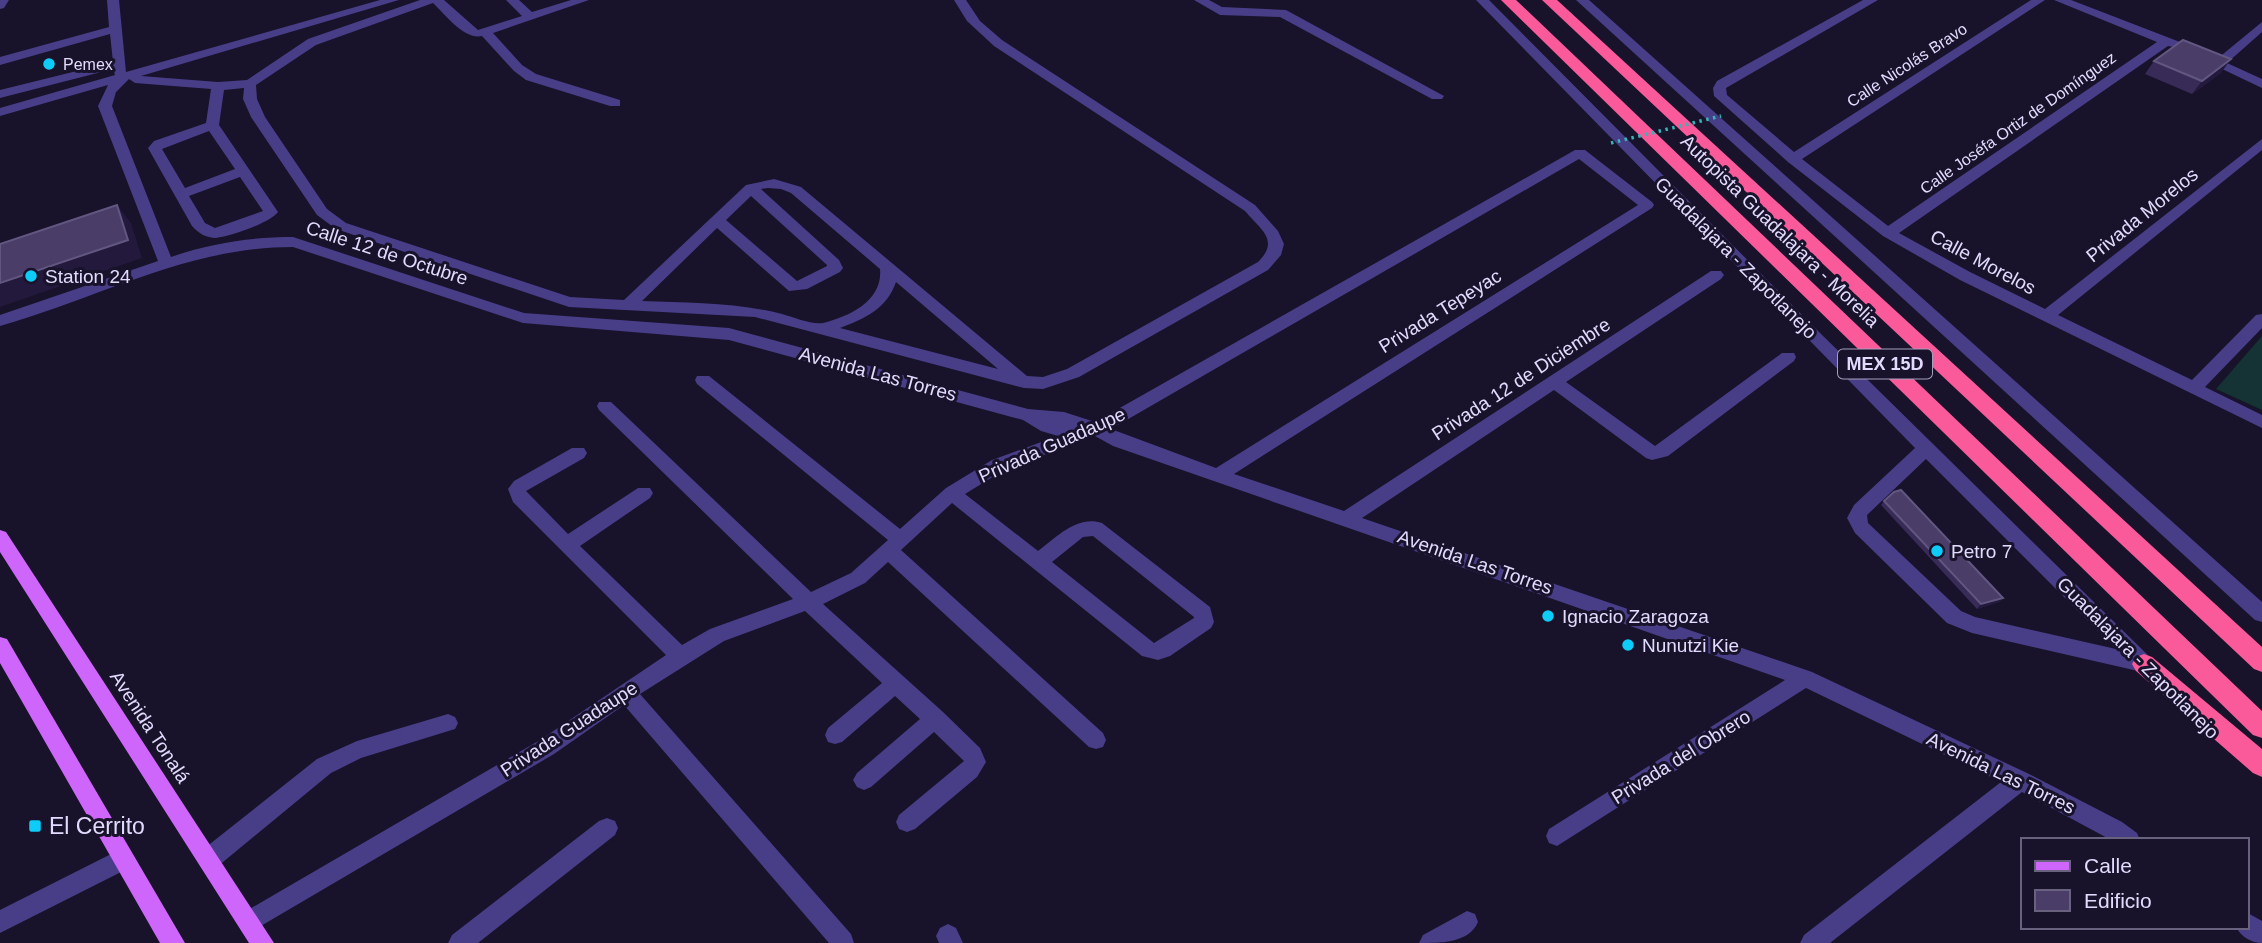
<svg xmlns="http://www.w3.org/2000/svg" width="2262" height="943" viewBox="0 0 2262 943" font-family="Helvetica,sans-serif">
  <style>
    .green { fill: #153234 }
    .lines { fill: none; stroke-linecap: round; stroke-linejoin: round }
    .minor { fill: #473e87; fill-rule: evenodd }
    .major { fill: #cf66fb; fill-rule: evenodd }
    .highway { fill: #fa5a9a; fill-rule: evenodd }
    .path-bridge { stroke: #34b6b9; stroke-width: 3.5; stroke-dasharray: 2.5 4.5; stroke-linecap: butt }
    .wall { fill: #382b57 }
    .shaded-wall { fill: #23193d }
    .building { fill: #4a3e69; stroke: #625780; stroke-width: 2 }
    .poi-dot { fill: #0dcdf8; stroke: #18122a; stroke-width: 2.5 }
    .labels { text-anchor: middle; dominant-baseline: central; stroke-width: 6; stroke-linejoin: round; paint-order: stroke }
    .far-poi-label { font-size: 16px; fill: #e2dbfe; stroke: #18122a; text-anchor: start }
    .far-street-label { font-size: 16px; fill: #e2dbfe; stroke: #18122a }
    .shield { fill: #18122a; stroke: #a59fbe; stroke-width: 2 }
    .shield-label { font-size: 18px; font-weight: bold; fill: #e2dbfe }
    .street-label { font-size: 19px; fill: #e2dbfe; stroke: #18122a }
    .poi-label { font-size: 19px; fill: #e2dbfe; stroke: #18122a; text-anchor: start }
    .near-poi-label { font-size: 23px; fill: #e2dbfe; stroke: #18122a; text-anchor: start }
  </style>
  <rect width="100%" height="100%" fill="#18122a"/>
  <path class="green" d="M2262,336V410L2216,389Z"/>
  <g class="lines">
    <path class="minor" d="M0,0H9L4,8L0,9Z
      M107,0H119L126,72L380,0H399L141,76L218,82L247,80L308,39L420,0H444L478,30L522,16L506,0H519L532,12L571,0H589L493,33L522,65L536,74L620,100V106H610L526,80L514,71L482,36C464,40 446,15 433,3L316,45L256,85L257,99L265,117L327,209L346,223L570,297L624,300L746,185L774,179L801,187L1027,376L1043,377L1067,369L1258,262C1280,240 1261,230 1245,211L994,46L967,21L954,0H966L980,21L1002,40L1255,205L1278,231L1284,244L1281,255L1268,270L1079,377L1043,389L1024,388L755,317L569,307L336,229L317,215L251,117L243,99L244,88L224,90L219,125L278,212C270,223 231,236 216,238C206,238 198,233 192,226L148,148L154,141L206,123L211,89L135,83L129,79L116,92L112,106L171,257C211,243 251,237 293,237L524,313L729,328L1028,409L1064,412L1095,422L1575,150H1585L1652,202L1654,205L1652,208L1234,474L1344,511L1711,271H1721L1724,275L1721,279L1566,382L1655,446L1782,353H1794L1796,357L1794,361L1668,456L1652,460L1646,458L1554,390L1362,518L1812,672L2027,773L2122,822L2137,833L2140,840H2111L2022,792L1830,943H1800L1804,935L2001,782L1806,688L1557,846L1549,843L1546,836L1549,829L1785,680L1113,446L1095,436L1004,470L965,494L1038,551C1057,537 1077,515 1102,523L1210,607L1214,622L1211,628L1170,656L1158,660L1142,656L952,503L901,550L1103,733L1106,740L1103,747L1096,749L1089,747L888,562L865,583L823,604L943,712L980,748L986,762L977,777L915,829L907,832L899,829L896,822L899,815L964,761L934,732L871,787L864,790L857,787L853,780L857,773L920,719L895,696L842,742L835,744L828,742L825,735L828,728L882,683L805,611L724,641L640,694L851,934L854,943H829L624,705L554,754L249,933L241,930L238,922L241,914L540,740L666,655L513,502L508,489L514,481L572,448H584L587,453L584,458L526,491L568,534L638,488H650L653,493L650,498L580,546L682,645L710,629L793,599L599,410L597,406L599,402H611L811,592L851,573L888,540L697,384L695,380L697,376H709L900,529L946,488L992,460L1058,436L1041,431L1023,420L729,340L523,323L293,247C187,247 99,298 0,326V315L158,261L98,106L108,85L0,116V108L115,75L113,69L0,98V90L113,62L110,34L0,65V57L109,27ZM209,131L235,169L185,188L162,149ZM1579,159L1638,205L1216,468L1111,429ZM240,177L263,211L215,228L205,223L189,196ZM768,188L781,189L791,193L880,269C883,300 851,316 823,323C812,325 793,317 782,314C736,302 688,303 642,301L717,228L789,291L807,289L840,272L843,268L839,260L761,189ZM751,196L827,265V266L797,281L726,220ZM896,282L998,369L840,328C864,319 887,309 896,282ZM1093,536L1194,617V618L1154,643L1052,562L1083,537Z
      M1194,0H1209L1222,7L1286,10L1444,96L1442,99H1432L1280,17L1220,15Z
      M1476,0H1489L1816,329L2159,666L2162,672L2159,678L2152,681L2138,671L1972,633L1947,623L1855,533L1847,518L1854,505L1915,448ZM1926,459L2116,649L1975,617L1961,611L1868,523L1867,515Z
      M1576,0H1589L2262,602V622L2255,620Z
      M1863,0H1878L1726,88L1727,95L1794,152L2031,0H2045L1802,159L1888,226L2157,42L2054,0H2071L2180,42V48L2168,46L1899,233L1970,272L2045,309L2262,139V150L2058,315L2192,380L2256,315L2262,314V328L2205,387L2262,415V428L1960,280L1883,236L1788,162L1714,96L1713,88L1717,81Z
      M2262,22V32L2227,63L2262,79V88L2199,58L2205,54L2217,59Z
      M448,714L455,717L458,723L455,729L361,758L331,773L217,867L209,870L201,867L198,859L201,851L317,759L357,741Z
      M607,818L615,821L618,828L615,835L478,943H448L452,935L599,821Z
      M123,848L131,851L134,859L131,867L0,933V910Z
      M1467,911L1475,914L1478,922C1469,943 1441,943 1419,943L1423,935Z
      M2246,912L2262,921V943C2252,943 2241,937 2236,927H2246Z
      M948,924L956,928L963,943H939L936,936L940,928Z"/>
    <path class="major" d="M0,530L6,532L274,943H249L0,552Z
      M0,637L7,639L185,943H160L0,663Z"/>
    <path class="highway" d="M1501,0H1516L2262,711V738L2253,735Z
      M1542,0H1557L2262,647V672L2254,669Z
      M2144,654L2152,657L2262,749V777L2253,773L2136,671L2132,664L2136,657Z"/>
    <path class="path-bridge" d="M1611,143L1721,116"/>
  </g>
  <path class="wall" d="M2154,61L2221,73L2192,94L2145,74Z
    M1884,501L2003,598L1999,602L1977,609L1881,505Z"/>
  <path class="shaded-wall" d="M2231,59L2221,73L2192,94L2202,81Z
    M117,205L131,223L142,258L0,307V283Z
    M2003,598L1999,602L1977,609L1981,604Z"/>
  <path class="building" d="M2183,40L2231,59L2202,81L2154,61Z
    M117,205L128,240L0,283V244Z
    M1901,490L2003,598L1981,604L1884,501L1894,492Z"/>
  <g class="poi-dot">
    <circle cx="49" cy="64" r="7"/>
    <circle cx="31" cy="276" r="7"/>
    <circle cx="1937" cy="551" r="7"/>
    <circle cx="1548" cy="616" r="7"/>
    <circle cx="1628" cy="645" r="7"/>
    <rect x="28" y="819" width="14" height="14" rx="3.5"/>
  </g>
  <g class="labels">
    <g class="far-poi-label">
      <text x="63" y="64">Pemex</text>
    </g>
    <g class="far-street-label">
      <text transform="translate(1907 65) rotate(-33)">Calle Nicolás Bravo</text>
      <text transform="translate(2018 123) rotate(-35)">Calle Joséfa Ortiz de Domínguez</text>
    </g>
    <rect class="shield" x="1838" y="349.5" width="94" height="29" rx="5"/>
    <g class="shield-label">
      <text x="1885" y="364">MEX 15D</text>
    </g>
    <g class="street-label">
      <text transform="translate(2142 215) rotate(-39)">Privada Morelos</text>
      <text transform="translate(1780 231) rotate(44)">Autopista Guadalajara - Morelia</text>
      <text transform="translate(387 253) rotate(18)">Calle 12 de Octubre</text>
      <text transform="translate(1736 258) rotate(45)">Guadalajara - Zapotlanejo</text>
      <text transform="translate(1983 262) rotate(28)">Calle Morelos</text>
      <text transform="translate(1440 311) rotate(-32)">Privada Tepeyac</text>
      <text transform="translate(878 374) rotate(15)">Avenida Las Torres</text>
      <text transform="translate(1521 379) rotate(-33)">Privada 12 de Diciembre</text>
      <text transform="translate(1052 445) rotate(-24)">Privada Guadaupe</text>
      <text transform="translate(1475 562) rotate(19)">Avenida Las Torres</text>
      <text transform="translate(2138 658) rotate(45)">Guadalajara - Zapotlanejo</text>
      <text transform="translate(150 727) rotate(57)">Avenida Tonalá</text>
      <text transform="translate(569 729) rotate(-33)">Privada Guadaupe</text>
      <text transform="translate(1681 757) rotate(-32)">Privada del Obrero</text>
      <text transform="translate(2001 773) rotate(26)">Avenida Las Torres</text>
    </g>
    <g class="poi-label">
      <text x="45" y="276">Station 24</text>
      <text x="1951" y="551">Petro 7</text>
      <text x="1562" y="616">Ignacio Zaragoza</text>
      <text x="1642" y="645">Nunutzi Kie</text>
    </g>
    <g class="near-poi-label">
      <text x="49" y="826">El Cerrito</text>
    </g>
  </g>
  <rect x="2021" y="838" width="228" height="91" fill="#18122a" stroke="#69627f" stroke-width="2"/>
  <rect x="2035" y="861" width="35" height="10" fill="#cf66fb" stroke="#69627f" stroke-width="2"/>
  <text x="2084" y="873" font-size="21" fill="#e2dbfe">Calle</text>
  <rect x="2035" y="890" width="35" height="21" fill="#4a3e69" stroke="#69627f" stroke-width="2"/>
  <text x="2084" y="908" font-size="21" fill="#e2dbfe">Edificio</text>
</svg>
